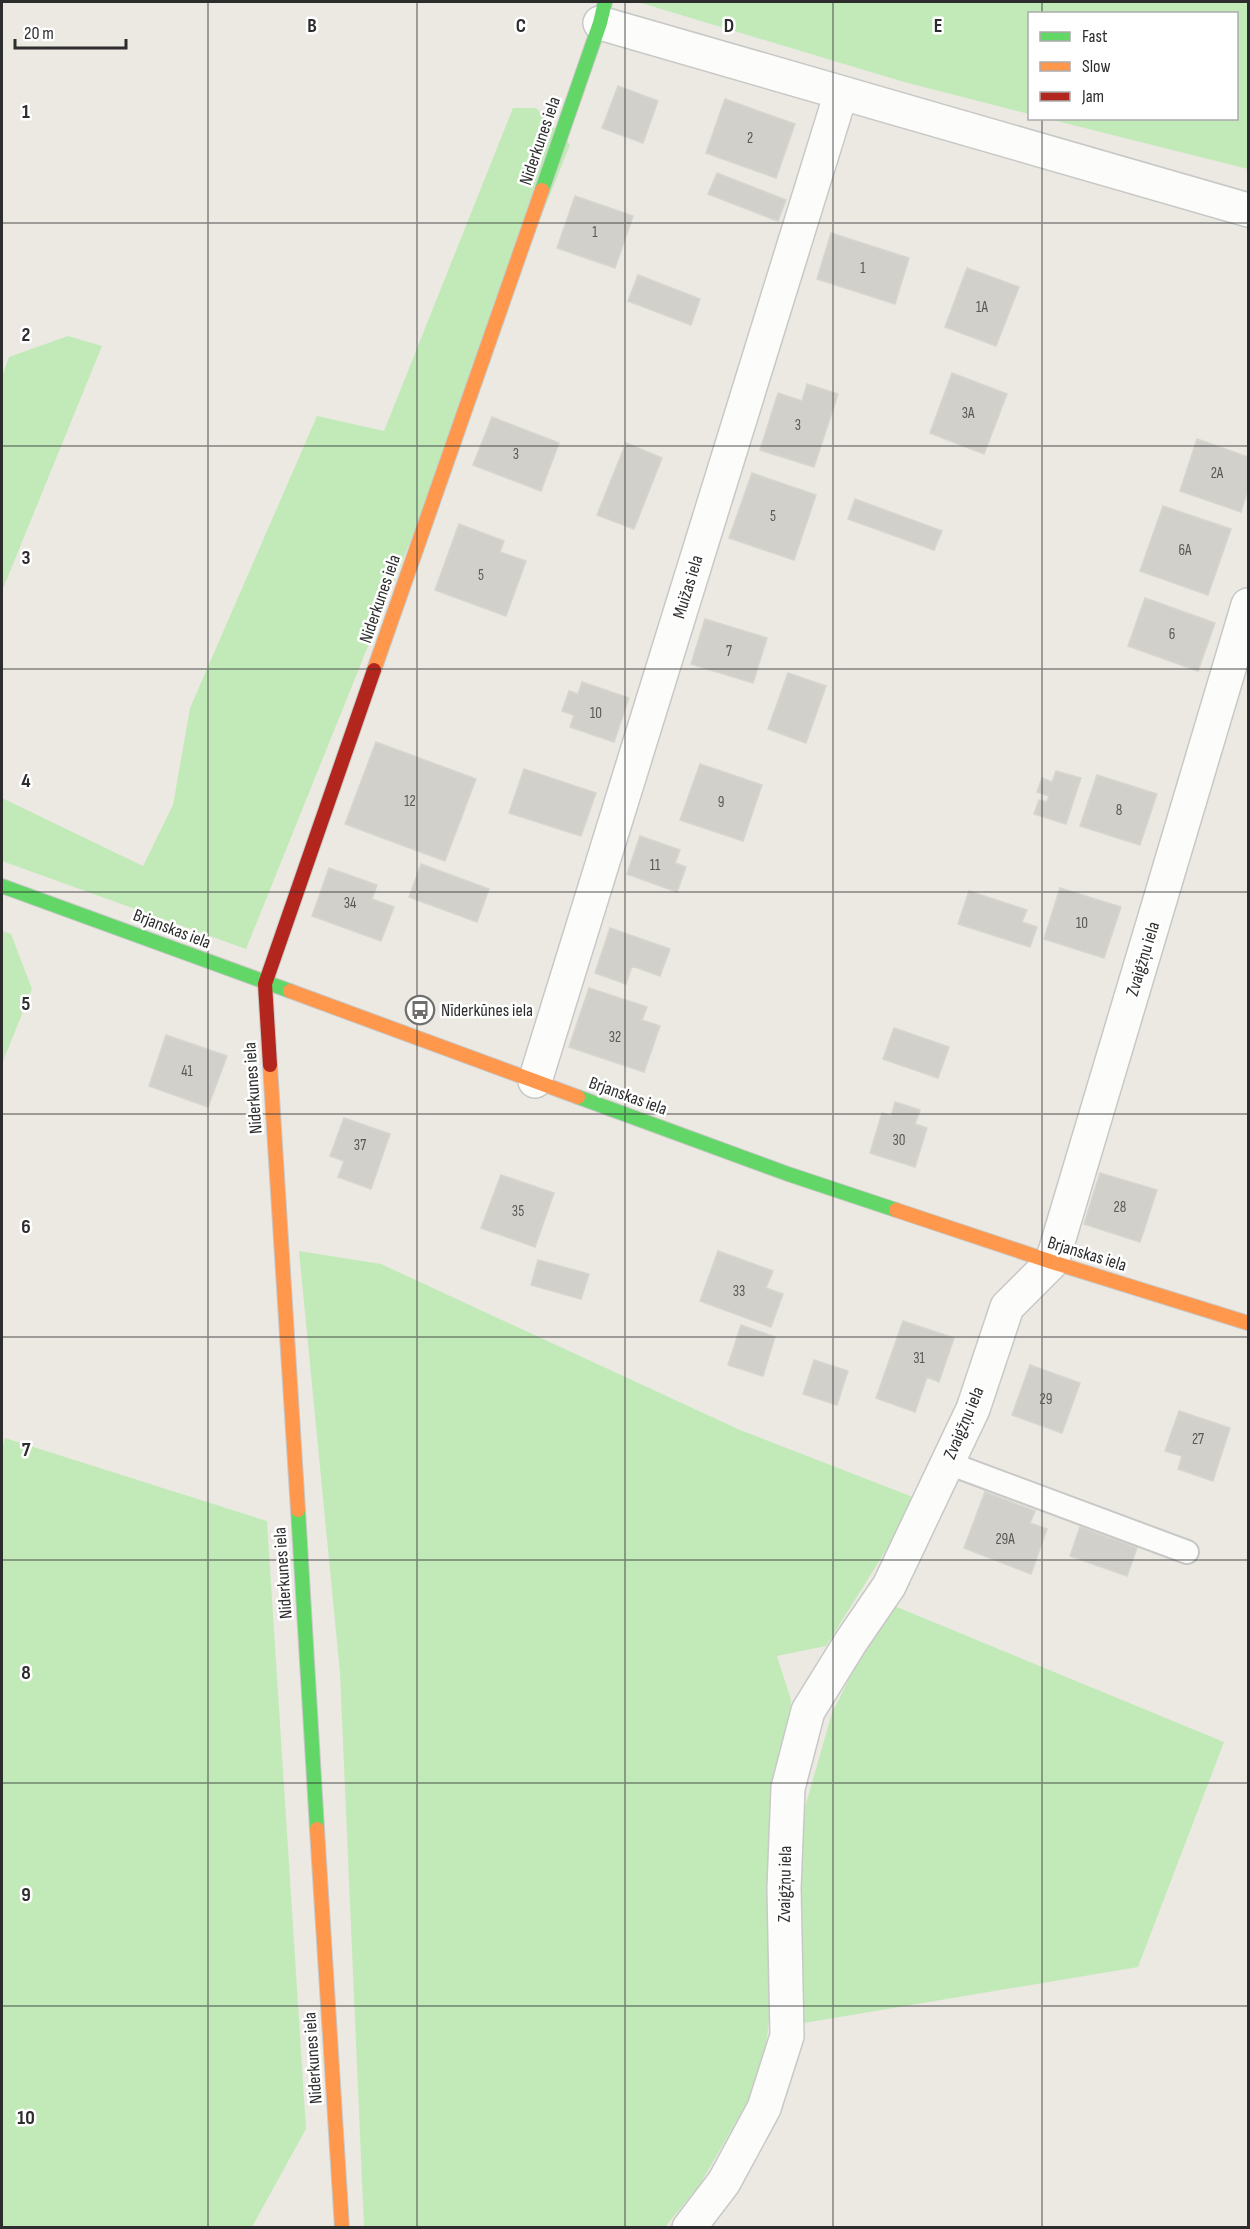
<svg xmlns="http://www.w3.org/2000/svg" width="1250" height="2229" viewBox="0 0 1250 2229" font-family="'Sofia Sans Condensed',sans-serif">
  <style>
    .green { fill: #c2eab9 }
    .building { fill: #d2d0cb; stroke: #d6d5ce; stroke-width: 1.5 }
    .lines { fill: none; stroke-linecap: round; stroke-linejoin: round }
    .lane-casing { stroke: #c8c8c7; stroke-width: 26 }
    .street-casing { stroke: #c8c8c7; stroke-width: 36 }
    .fast-casing { stroke: #c8c8c7; stroke-width: 16 }
    .slow-casing { stroke: #c8c8c7; stroke-width: 16 }
    .jam-casing { stroke: #c8c8c7; stroke-width: 16 }
    .lane { stroke: #fcfcfb; stroke-width: 22 }
    .street { stroke: #fcfcfb; stroke-width: 33 }
    .fast { stroke: #63d668; stroke-width: 14 }
    .slow { stroke: #ff974d; stroke-width: 14 }
    .jam { stroke: #b3261e; stroke-width: 14 }
    .grid { fill: none; stroke: #2d2d2d; stroke-width: 1.5; stroke-opacity: 0.55 }
    .labels { text-anchor: middle; dominant-baseline: central; stroke-width: 5; stroke-linejoin: round; paint-order: stroke }
    .number-label { font-size: 15px; fill: #585856 }
    .street-label { font-size: 18px; fill: #2d2d2d; stroke: #fff }
    .poi-label { font-size: 18px; fill: #2d2d2d; stroke: #fff; text-anchor: start }
    .grid-label { font-size: 20px; text-anchor: middle; font-weight: bold; fill: #2d2d2d; stroke: #fff; stroke-width: 5; stroke-linejoin: round; paint-order: stroke }
  </style>
  <rect width="100%" height="100%" fill="#ebe9e2"/>
  <path class="green" d="M638,2H1248V169L1049,119L1236,118V14H1030L1029,114L904,82Z
    M513,108H536L570,145L246,949L2,861V798L143,866L173,805L190,708L317,416L384,431Z
    M68,336L102,346L2,591V376L9,357Z
    M2,931L11,934L32,989L2,1064Z
    M299,1251L381,1264L740,1430L918,1499L826,1646L777,1656L791,1700L771,2003L765,2054L751,2096L699,2186L665,2227H364L340,1673Z
    M5,1438L267,1521L306,2129L252,2227H2V1449Z
    M887,1603L1224,1742L1138,1967L804,2023L799,1828L832,1713Z"/>
  <path class="building" d="M618,86L658,101L643,143L602,128Z
    M725,99L795,124L776,178L706,153Z
    M717,173L786,200L778,221L708,194Z
    M575,196L633,216L615,268L557,248Z
    M831,233L909,258L895,304L817,279Z
    M967,268L1019,287L996,346L945,327Z
    M638,275L700,299L691,325L628,301Z
    M952,373L1007,394L984,454L930,433Z
    M807,384L838,394L814,467L760,450L778,393L802,401Z
    M492,417L559,443L541,491L473,465Z
    M1197,439L1248,457V489L1241,512L1180,491Z
    M626,443L662,458L634,529L597,515Z
    M752,473L816,495L794,560L729,538Z
    M855,499L942,531L934,550L848,519Z
    M1163,506L1231,529L1208,595L1140,571Z
    M459,524L504,541L500,552L526,561L506,616L435,590Z
    M1145,598L1215,623L1198,671L1128,646Z
    M705,619L767,638L753,683L691,664Z
    M788,673L826,686L806,743L768,729Z
    M582,682L629,698L614,742L570,727L574,715L562,711L569,691L578,694Z
    M376,742L476,779L445,861L345,824Z
    M700,764L762,785L743,841L680,820Z
    M524,769L596,793L581,836L509,813Z
    M1056,771L1081,778L1066,824L1034,814L1039,800L1047,802L1049,796L1037,792L1042,778L1052,782Z
    M1097,775L1157,794L1140,845L1080,826Z
    M640,836L680,850L675,863L686,867L677,892L627,874Z
    M421,864L489,889L477,922L409,897Z
    M329,868L377,885L372,899L394,907L381,941L312,916Z
    M1060,888L1121,907L1104,958L1044,939Z
    M969,891L1027,910L1022,922L1037,927L1030,947L958,924Z
    M610,928L670,949L660,976L632,966L626,984L595,973Z
    M589,988L647,1007L642,1020L660,1026L644,1072L569,1047Z
    M894,1028L949,1047L938,1078L883,1059Z
    M166,1035L227,1056L208,1107L149,1086Z
    M895,1102L920,1110L915,1124L927,1128L915,1167L870,1153L882,1113L891,1116Z
    M344,1118L390,1134L371,1189L338,1177L344,1161L330,1156Z
    M1100,1173L1157,1190L1140,1242L1084,1224Z
    M501,1175L554,1193L535,1247L481,1228Z
    M718,1251L773,1271L766,1288L783,1294L771,1327L700,1301Z
    M538,1260L589,1274L581,1299L531,1285Z
    M903,1321L954,1338L939,1382L927,1377L915,1412L876,1398Z
    M741,1325L775,1337L763,1376L728,1365Z
    M814,1360L848,1371L837,1405L803,1394Z
    M1030,1365L1080,1383L1062,1433L1012,1415Z
    M1179,1411L1230,1428L1213,1481L1178,1469L1182,1456L1165,1451Z
    M985,1492L1035,1511L1030,1523L1047,1529L1031,1574L964,1548Z
    M1080,1527L1137,1548L1127,1576L1070,1556Z"/>
  <g class="lines">
    <g class="lane-casing">
      <path id="lane" d="M948,1463L1187,1552"/>
    </g>
    <g class="street-casing">
      <path id="street" d="M600,23L1248,210
        M535,1081L841,93
        M689,2228L724,2182L764,2108L787,2036L784,1888L788,1788L808,1711L850,1643L889,1586L973,1409L1007,1307L1052,1262L1248,605"/>
    </g>
    <g class="fast-casing">
      <path id="fast" d="M542,190L600,23L605,2
        M2,886L290,991
        M578,1097L788,1174L896,1210
        M298,1510L317,1829"/>
    </g>
    <g class="slow-casing">
      <path id="slow" d="M374,670L542,190
        M290,991L578,1097
        M270,1065L298,1510
        M896,1210L1052,1262L1248,1323
        M317,1829L342,2228"/>
    </g>
    <g class="jam-casing">
      <path id="jam" d="M270,1065L265,984L374,670"/>
    </g>
    <use href="#lane" class="lane"/>
    <use href="#street" class="street"/>
    <use href="#fast" class="fast"/>
    <use href="#slow" class="slow"/>
    <use href="#jam" class="jam"/>
  </g>
  <path class="grid" d="M208,2V2228M417,2V2228M625,2V2228M833,2V2228M1042,2V14M1042,118V2228M2,223H1248M2,446H1248M2,669H1248M2,892H1248M2,1114H1248M2,1337H1248M2,1560H1248M2,1783H1248M2,2006H1248"/>
  <defs>
    <g id="bus-ring" transform="scale(1.5)"><circle r="9.5" fill="#fff" stroke="#706f6c" stroke-width="1.5"/><path d="M-5-6H5V4H4V6H2V4H-2V6H-4V4H-5ZM-3.5-4V0h7V-4ZM-3.5 1.2v1.5H-2V1.2ZM2 1.2v1.5H3.5V1.2Z" fill="#706f6c"/></g>
  </defs>
  <g fill-rule="evenodd">
    <use href="#bus-ring" x="420" y="1010"/>
  </g>
  <g class="labels">
    <g class="number-label">
      <text x="750" y="138">2</text>
      <text x="595" y="232">1</text>
      <text x="863" y="268">1</text>
      <text x="982" y="307">1A</text>
      <text x="968" y="413">3A</text>
      <text x="798" y="425">3</text>
      <text x="516" y="454">3</text>
      <text x="1217" y="473">2A</text>
      <text x="773" y="516">5</text>
      <text x="1185" y="550">6A</text>
      <text x="481" y="575">5</text>
      <text x="1172" y="634">6</text>
      <text x="729" y="651">7</text>
      <text x="596" y="713">10</text>
      <text x="410" y="801">12</text>
      <text x="721" y="802">9</text>
      <text x="1119" y="810">8</text>
      <text x="655" y="865">11</text>
      <text x="350" y="903">34</text>
      <text x="1082" y="923">10</text>
      <text x="615" y="1037">32</text>
      <text x="187" y="1071">41</text>
      <text x="899" y="1140">30</text>
      <text x="360" y="1145">37</text>
      <text x="1120" y="1207">28</text>
      <text x="518" y="1211">35</text>
      <text x="739" y="1291">33</text>
      <text x="919" y="1358">31</text>
      <text x="1046" y="1399">29</text>
      <text x="1198" y="1439">27</text>
      <text x="1005" y="1539">29A</text>
    </g>
    <g class="street-label">
      <text transform="translate(540 141) rotate(-71)">Niderkunes iela</text>
      <text transform="translate(688 587) rotate(-73)">Muižas iela</text>
      <text transform="translate(380 599) rotate(-71)">Niderkunes iela</text>
      <text transform="translate(172 929) rotate(21)">Brjanskas iela</text>
      <text transform="translate(1143 959) rotate(-73)">Zvaigžņu iela</text>
      <text transform="translate(253 1088) rotate(-94)">Niderkunes iela</text>
      <text transform="translate(628 1096) rotate(20)">Brjanskas iela</text>
      <text transform="translate(1087 1254) rotate(17)">Brjanskas iela</text>
      <text transform="translate(964 1423) rotate(-67)">Zvaigžņu iela</text>
      <text transform="translate(283 1573) rotate(-94)">Niderkunes iela</text>
      <text transform="translate(785 1884) rotate(-89)">Zvaigžņu iela</text>
      <text transform="translate(313 2058) rotate(-94)">Niderkunes iela</text>
    </g>
    <g class="poi-label">
      <text x="441" y="1010">Nīderkūnes iela</text>
    </g>
  </g>
  <g class="grid-label">
    <text x="312" y="32">B</text>
    <text x="521" y="32">C</text>
    <text x="729" y="32">D</text>
    <text x="938" y="32">E</text>
    <text x="26" y="118">1</text>
    <text x="26" y="341">2</text>
    <text x="26" y="564">3</text>
    <text x="26" y="787">4</text>
    <text x="26" y="1010">5</text>
    <text x="26" y="1233">6</text>
    <text x="26" y="1456">7</text>
    <text x="26" y="1679">8</text>
    <text x="26" y="1901">9</text>
    <text x="26" y="2124">10</text>
  </g>
  <rect width="1250" height="2229" fill="none" stroke="#2d2d2d" stroke-width="6"/>
  <rect x="1028" y="12" width="210" height="108" fill="#ffffff" stroke="#ababab" stroke-width="1.5"/>
  <rect x="1040" y="32" width="30" height="9" fill="#63d668" stroke="#ababab" stroke-width="1.5"/>
  <text x="1082" y="42" font-size="18" fill="#2d2d2d">Fast</text>
  <rect x="1040" y="62" width="30" height="9" fill="#ff974d" stroke="#ababab" stroke-width="1.5"/>
  <text x="1082" y="72" font-size="18" fill="#2d2d2d">Slow</text>
  <rect x="1040" y="92" width="30" height="9" fill="#b3261e" stroke="#ababab" stroke-width="1.5"/>
  <text x="1082" y="102" font-size="18" fill="#2d2d2d">Jam</text>
  <path d="M15 39v9h111v-9" fill="none" stroke="#2d2d2d" stroke-width="3"/>
  <text x="24" y="39" font-size="18" fill="#2d2d2d" stroke="#ffffff" stroke-width="4.5" paint-order="stroke">20 m</text>
</svg>
